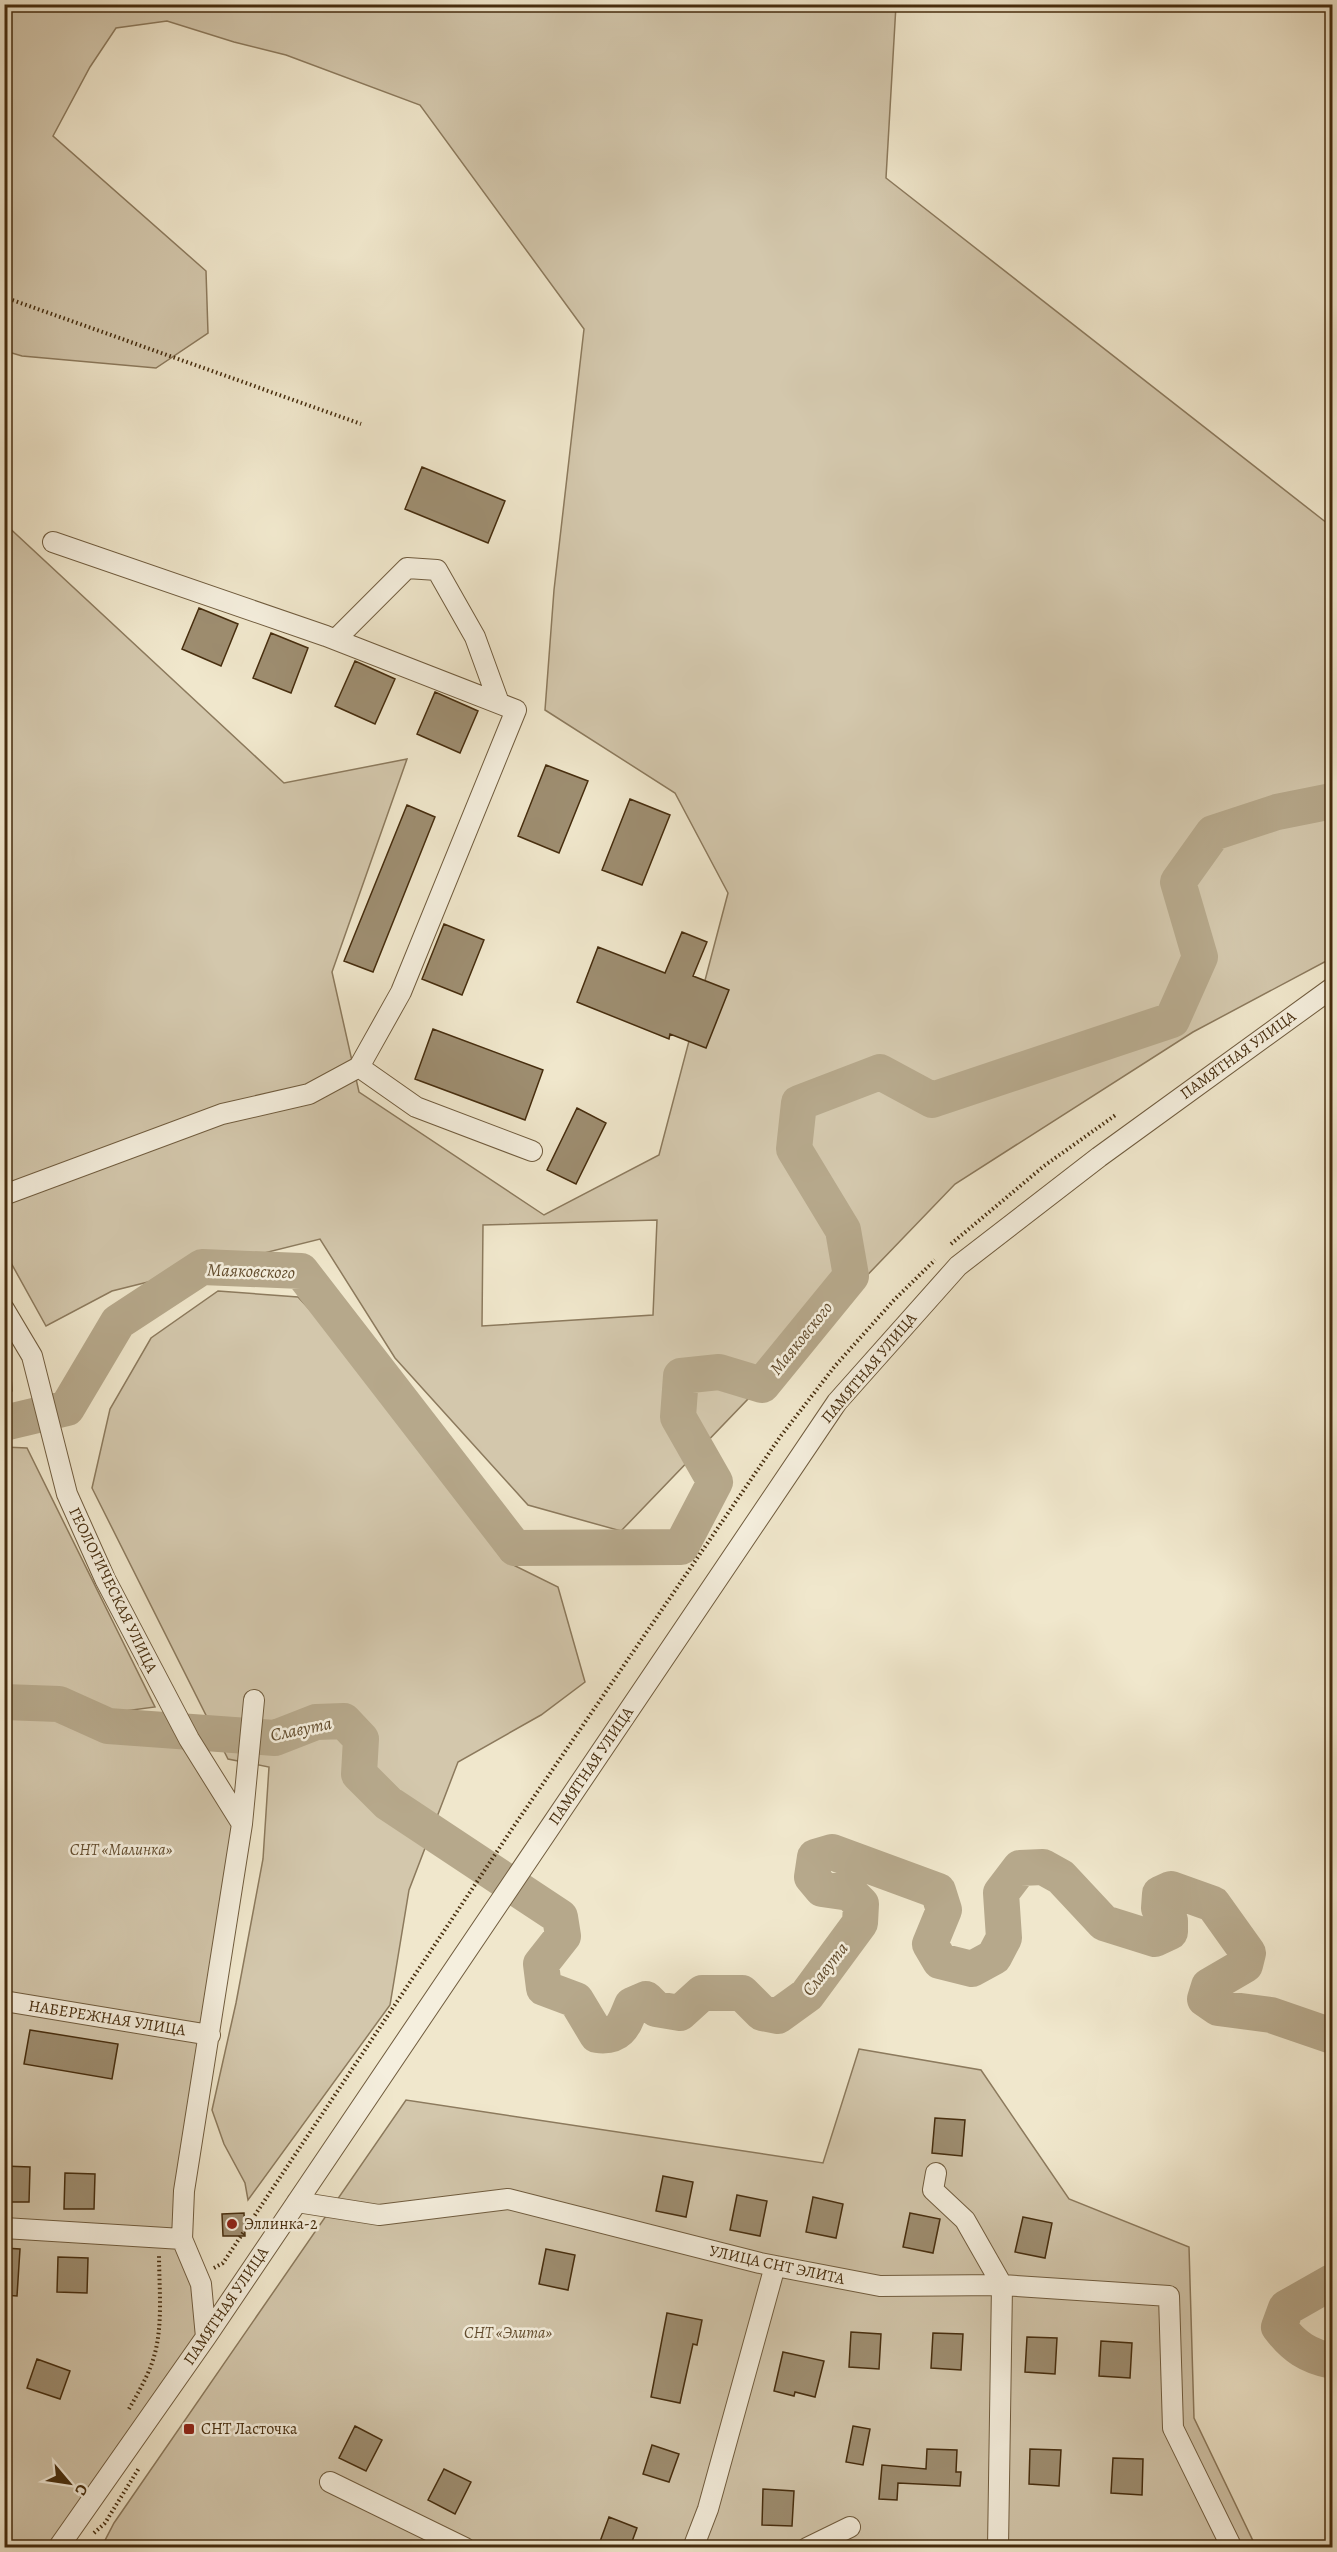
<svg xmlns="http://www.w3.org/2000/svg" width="1337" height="2552" viewBox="0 0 1337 2552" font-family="Alegreya,serif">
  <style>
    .green { fill: #d3c7ac; stroke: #8c7a5d; stroke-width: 1.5; fill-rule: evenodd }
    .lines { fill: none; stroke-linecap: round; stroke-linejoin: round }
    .river { stroke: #b6a88b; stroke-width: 36 }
    .building { fill: #9e8e71; stroke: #462d0e; stroke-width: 1.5 }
    .minor-casing { stroke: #705c3e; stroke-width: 22 }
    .path { stroke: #462d0e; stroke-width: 4; stroke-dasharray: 1.5 3; stroke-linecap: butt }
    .minor { stroke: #f5efde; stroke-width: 20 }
    .poi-dot { fill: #8f2418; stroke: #f5efde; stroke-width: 2 }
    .labels { text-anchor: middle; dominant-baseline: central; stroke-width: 5; stroke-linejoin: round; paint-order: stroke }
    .street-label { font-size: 16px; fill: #462d0e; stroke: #f5efde }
    .park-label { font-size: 16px; font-style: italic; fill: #624c2e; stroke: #f5efde }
    .poi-label { font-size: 16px; fill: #462d0e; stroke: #f5efde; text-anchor: start }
    .water-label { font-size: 18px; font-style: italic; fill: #624c2d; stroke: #f5efde }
  </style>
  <rect width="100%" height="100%" fill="#f0e7cc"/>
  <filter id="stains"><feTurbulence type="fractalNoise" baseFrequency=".00333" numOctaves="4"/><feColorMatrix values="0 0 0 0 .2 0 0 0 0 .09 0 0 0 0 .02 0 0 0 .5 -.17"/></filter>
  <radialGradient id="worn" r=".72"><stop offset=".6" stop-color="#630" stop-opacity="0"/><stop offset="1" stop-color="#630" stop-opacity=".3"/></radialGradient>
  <path class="green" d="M5,5H896L886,178L1332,527V958L1193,1032L955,1184L621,1531L528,1505L395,1358L320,1239L112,1291L46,1326L5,1252L4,523L284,783L407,759L332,972L359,1092L544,1215L659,1155L728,893L675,793L545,710L554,590L584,329L420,105L286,55L234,42L167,21L116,28L90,67L53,136L206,271L208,333L156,368L22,356L5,351ZM657,1220L653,1315L482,1326L483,1225Z
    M218,1291L298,1297L339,1341L393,1410L503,1560L558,1587L585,1682L541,1715L458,1762L409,1890L390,2005L248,2200L245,2183L224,2144L212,2110L236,2003L263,1859L269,1767L228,1759L92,1488L110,1409L151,1338Z
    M4,1327L8,1333L12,1391L5,1393Z
    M4,1447L27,1448L155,1707L117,1712L21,1694L5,1697Z
    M5,1702L59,1704L189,1739L242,1824L184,2191L206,2337L58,2547H5Z
    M859,2049L981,2070L1069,2199L1189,2247L1194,2418L1256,2547L101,2548L114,2523L406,2100L823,2163Z"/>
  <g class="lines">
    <path class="river" d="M4,1423L67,1408L118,1322L202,1267L301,1271L515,1548L681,1547L715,1482L678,1417L681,1376L719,1372L762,1385L851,1276L843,1230L794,1149L799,1103L880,1072L932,1100L1172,1020L1200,957L1178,882L1213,833L1277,812L1332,801
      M4,1702L59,1704L108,1726L275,1738L316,1722L344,1721L361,1739L359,1774L388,1803L560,1917L563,1936L541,1964L544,1988L576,2000L597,2035C621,2038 624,2024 632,2005L646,1999L656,2009L680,2013L702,1993H742L762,2013L778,2016L807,1995L860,1923L861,1904L850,1893L822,1889L812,1877L815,1857L832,1852L938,1891L944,1910L930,1944L940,1961L972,1969L994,1957L1004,1938L1001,1893L1020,1868L1043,1867L1061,1877L1104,1923L1155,1939L1170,1932V1921L1159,1908L1160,1894L1171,1889L1213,1904L1248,1953L1245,1965L1209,1986L1205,1999L1218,2008L1271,2015L1332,2036
      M1332,2282L1286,2308L1279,2327C1294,2347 1308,2356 1332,2361"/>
  </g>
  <path class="building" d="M422,467L505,501L488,543L405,509Z
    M199,608L238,624L221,666L182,649Z
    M271,633L308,648L291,693L253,678Z
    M355,661L395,679L375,724L335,706Z
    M435,692L478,711L460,753L417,734Z
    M546,765L588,781L559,853L518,836Z
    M630,799L670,815L642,885L602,870Z
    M407,805L435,817L373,972L344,961Z
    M444,924L484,940L462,995L422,979Z
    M682,932L707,942L693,976L729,990L706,1048L670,1034L669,1039L577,1002L598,947L665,973Z
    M433,1029L543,1070L525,1120L415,1079Z
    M577,1108L606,1123L576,1184L547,1170Z
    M30,2030L118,2044L112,2079L24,2064Z
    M935,2118L965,2120L962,2156L932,2153Z
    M4,2166L30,2167L29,2202H4Z
    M65,2173L95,2174L94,2209H64Z
    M663,2176L693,2182L686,2217L656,2211Z
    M737,2195L767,2201L760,2236L730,2230Z
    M813,2197L843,2204L836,2238L806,2232Z
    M244,2213L245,2236H223L222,2214Z
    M910,2213L940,2219L933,2253L903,2247Z
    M1023,2217L1052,2223L1045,2258L1015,2252Z
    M4,2248L20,2249L17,2296L4,2295Z
    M546,2249L575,2255L568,2290L539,2284Z
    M58,2257L88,2258L87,2293L57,2292Z
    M667,2313L702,2320L697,2345L693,2344L680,2403L651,2397Z
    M851,2332L881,2334L879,2369L849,2367Z
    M933,2333L963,2334L961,2370L931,2368Z
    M1027,2337L1057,2338L1055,2374L1025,2372Z
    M1101,2341L1132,2343L1130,2378L1099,2376Z
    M783,2352L824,2361L815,2397L795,2392L794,2396L774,2391Z
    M37,2359L70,2371L60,2399L27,2388Z
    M355,2426L382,2440L366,2471L339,2458Z
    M853,2426L870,2429L863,2465L846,2462Z
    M652,2445L679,2454L669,2482L643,2474Z
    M927,2449L957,2450L956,2472H961L960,2486L898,2483L897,2500L879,2499L882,2465L926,2469Z
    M1030,2449L1061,2450L1059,2486L1029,2484Z
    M1113,2458L1143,2459L1142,2495L1111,2493Z
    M444,2469L471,2482L455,2514L428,2500Z
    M763,2489L794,2491L792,2526L762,2525Z
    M609,2517L637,2528L630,2547H598Z"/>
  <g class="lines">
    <g class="minor-casing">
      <path id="minor" d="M336,639L407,568L437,570L475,637L499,703
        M359,1067L416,1107L532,1151
        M4,1195L222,1114L309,1094L359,1067L401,992L516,710L326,636L53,542
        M4,1309L32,1356L67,1494L105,1579L189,1739L242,1824
        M4,2001L210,2035
        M936,2173L933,2190L965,2220L1002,2285L1169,2296L1173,2428L1232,2548
        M297,2202L379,2215L508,2199L760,2263L880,2286L1002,2285L998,2548
        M4,2228L182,2239
        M206,2337L201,2284L182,2239L184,2191L242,1824L254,1700
        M330,2482L465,2548
        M58,2548L206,2337L837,1402L958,1266L1099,1157L1332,988
        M693,2548L708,2509L775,2266
        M807,2548L850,2527"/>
    </g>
    <path class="path" d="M4,297L361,424
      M951,1244L1044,1166L1117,1114
      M214,2268L223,2263L512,1829L780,1437L835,1366L894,1300L935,1260
      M129,2409C139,2391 150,2373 155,2353C163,2322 159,2286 159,2254
      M94,2533L105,2523L139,2468"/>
    <use href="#minor" class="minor"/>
  </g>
  <g class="poi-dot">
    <circle cx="232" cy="2224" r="6"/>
    <rect x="183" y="2423" width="12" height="12" rx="3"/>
  </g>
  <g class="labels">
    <g class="street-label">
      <text transform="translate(1238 1055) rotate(-36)">ПАМЯТНАЯ УЛИЦА</text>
      <text transform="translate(869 1368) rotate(-50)">ПАМЯТНАЯ УЛИЦА</text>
      <text transform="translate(113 1590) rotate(64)">ГЕОЛОГИЧЕСКАЯ УЛИЦА</text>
      <text transform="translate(591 1766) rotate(-56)">ПАМЯТНАЯ УЛИЦА</text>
      <text transform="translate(107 2018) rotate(9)">НАБЕРЕЖНАЯ УЛИЦА</text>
      <text transform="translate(777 2265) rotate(12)">УЛИЦА СНТ ЭЛИТА</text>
      <text transform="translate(226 2306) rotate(-56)">ПАМЯТНАЯ УЛИЦА</text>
    </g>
    <g class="park-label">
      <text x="121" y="1850">СНТ «Малинка»</text>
      <text x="508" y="2333">СНТ «Элита»</text>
    </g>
    <g class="poi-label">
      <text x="244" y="2224">Эллинка-2</text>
      <text x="201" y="2429">СНТ Ласточка</text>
    </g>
    <g class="water-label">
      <text transform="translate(251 1271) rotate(2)">Маяковского</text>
      <text transform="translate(801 1338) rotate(-51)">Маяковского</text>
      <text transform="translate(301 1729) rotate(-12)">Славута</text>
      <text transform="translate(825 1969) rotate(-52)">Славута</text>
    </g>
  </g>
  <rect width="1337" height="2552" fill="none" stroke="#f0e7cc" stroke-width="24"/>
  <rect x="6" y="6" width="1325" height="2540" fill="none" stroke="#462d0e" stroke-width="3"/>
  <rect x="12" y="12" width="1313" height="2528" fill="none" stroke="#462d0e" stroke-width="1.5"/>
  <g transform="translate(69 2483) rotate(119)" stroke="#f5efde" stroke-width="4.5" paint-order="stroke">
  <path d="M0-4.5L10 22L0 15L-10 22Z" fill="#462d0e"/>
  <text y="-9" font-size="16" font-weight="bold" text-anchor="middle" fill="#462d0e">С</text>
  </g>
  <rect width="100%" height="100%" filter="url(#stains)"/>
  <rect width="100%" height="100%" fill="url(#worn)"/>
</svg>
